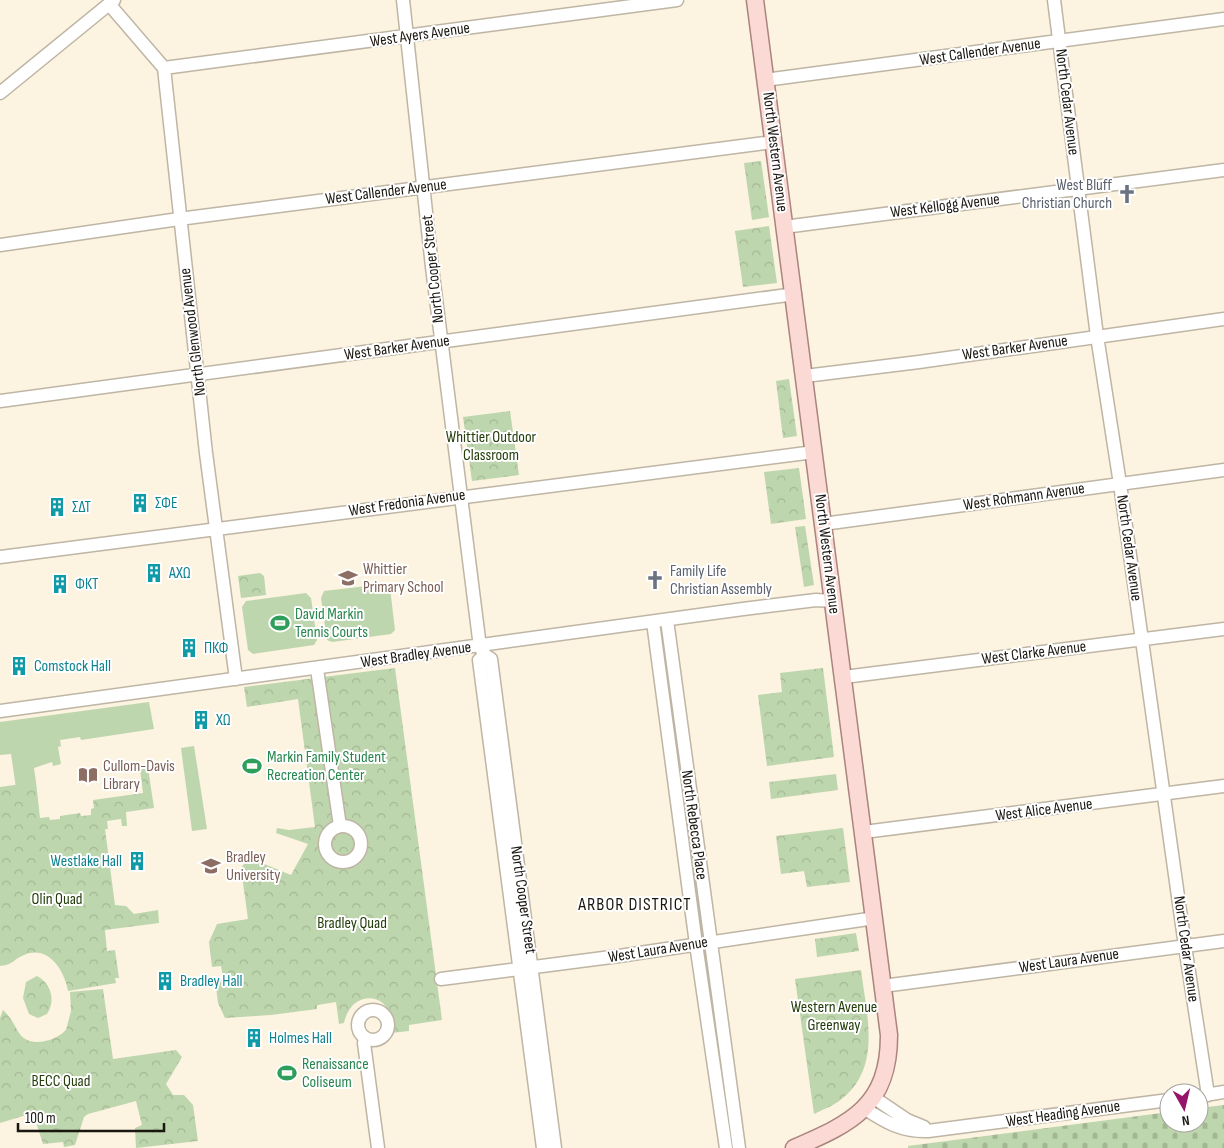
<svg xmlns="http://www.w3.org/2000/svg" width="1224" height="1148" viewBox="0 0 1224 1148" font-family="'Sofia Sans Condensed',sans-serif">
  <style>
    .green { fill: #bed6ad }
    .cemetery { fill: url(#cemetery-stones) }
    .park { fill: url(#park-crowns) }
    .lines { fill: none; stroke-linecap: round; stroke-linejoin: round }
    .minor-casing { stroke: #beb5a4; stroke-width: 15 }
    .major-casing { stroke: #aa847d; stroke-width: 19 }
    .minor { stroke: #fff; stroke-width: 12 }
    .major { stroke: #fbd9d4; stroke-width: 16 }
    .labels { text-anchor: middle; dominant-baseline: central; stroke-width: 4; stroke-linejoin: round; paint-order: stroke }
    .street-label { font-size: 16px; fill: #1a1610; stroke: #fff }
    .worship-label { font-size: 16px; fill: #5b616d; stroke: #fff; text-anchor: end }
    .park-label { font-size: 16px; fill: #243d0b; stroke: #fff }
    .culture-label { font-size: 16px; fill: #0d838f; stroke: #fff; text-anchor: start }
    .education-label { font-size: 16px; fill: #785e54; stroke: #fff; text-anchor: start }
    .leisure-label { font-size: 16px; fill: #27864d; stroke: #fff; text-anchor: start }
    .neighbourhood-label { font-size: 18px; letter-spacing: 1px; fill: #1a1610; stroke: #fff }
  </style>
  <defs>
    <pattern id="cemetery-stones" width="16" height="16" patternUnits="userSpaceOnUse" patternTransform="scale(1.25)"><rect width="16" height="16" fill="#bed6ad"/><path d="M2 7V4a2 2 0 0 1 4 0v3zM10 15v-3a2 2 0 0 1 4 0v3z" fill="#a3b794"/></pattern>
    <pattern id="park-crowns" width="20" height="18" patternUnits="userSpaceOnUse" patternTransform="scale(1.25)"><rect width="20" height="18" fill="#bed6ad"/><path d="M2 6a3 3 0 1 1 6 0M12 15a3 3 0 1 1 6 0" fill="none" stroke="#a3b794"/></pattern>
  </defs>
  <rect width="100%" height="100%" fill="#fcf3e1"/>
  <path class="green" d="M384,584L390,588L395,630L391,634L332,642L327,640L321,598L324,591Z
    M306,593L311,598L317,640L314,645L253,654L248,650L242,607L246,601Z
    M149,702L154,729L81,740L80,737L60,740L61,746L58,747L61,764L53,766L52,762L34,768L36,782L16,788L11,754L0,755V722Z
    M194,746L207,829L192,831L181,748Z"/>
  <path class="cemetery" d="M1224,1105V1148H908V1146L1169,1112V1123H1199V1108Z"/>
  <path class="park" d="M761,161L769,217L752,220L744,163Z
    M769,226L777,283L743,287L735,231Z
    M789,379L797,436L783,438L776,381Z
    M510,411L519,475L472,481L463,417Z
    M799,468L806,519L771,524L764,472Z
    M805,526L814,585L804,587L795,527Z
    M260,573L264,576L266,595L241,598L238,576Z
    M395,668L442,1020L409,1025V1031L391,1033C398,993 352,985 344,1023L339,1024L336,1002L317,1005V1009L271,1015L225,1018L218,1003L215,979L223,978L221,966L212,967L209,942L217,924L248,919L241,868L247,860L262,863L291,875L308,844L276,833L277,828L289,830L315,827L298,699L247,707L244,687Z
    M823,668L834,757L767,766L758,695L782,692L780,673Z
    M148,768L154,808L126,812L127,826H122L121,819L107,821L108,829H105L115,905L126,906L134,914L158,910L159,923L105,930L107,951L115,950L119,978H115L116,983L68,991C65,972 49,944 24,955C12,960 15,964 0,966V787L36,782L40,818L49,817L50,820L60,819V816L80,813L81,816L91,815V809L94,808L93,800L143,793L140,769Z
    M836,774L838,790L771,799L769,782Z
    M843,828L850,882L807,887L804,871L781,874L776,836Z
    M856,933L859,951L817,957L815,939Z
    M861,970C866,1012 882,1065 844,1097C836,1105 824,1109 814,1114L795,979Z
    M37,976C51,983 56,1001 47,1014L38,1018L29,1014L23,998L26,982Z
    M103,989L113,1059L176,1050L182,1057L166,1084L173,1095H184L193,1105L198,1141L136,1148L135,1128L142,1125L136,1101L88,1114L84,1117L75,1145L64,1147L63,1142L43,1144L33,1113L0,1123V1018L3,1010C12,1019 13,1023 19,1033C30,1049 55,1041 66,1030L71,1011L70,992Z"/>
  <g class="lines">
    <g class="minor-casing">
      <path id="minor" d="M403,0L432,267L480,647L485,655L491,659L555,1148
        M1054,0L1097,336L1120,484L1185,946L1208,1095
        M109,4L164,68L206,453L236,679
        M164,68L677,0
        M765,80L1224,19
        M0,93L114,0
        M784,227L1224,170
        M0,245L179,219L773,142
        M805,376L919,362L1224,319
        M0,401L795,294
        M823,524L1224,470
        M0,557L814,452
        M667,620L739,1148
        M653,622L696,944L726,1148
        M485,655L479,660L543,1148
        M317,669L340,826
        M844,677L1224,629
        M0,711L743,609L816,600L833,601
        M325 844a18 18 0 1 1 36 0a18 18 0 1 1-36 0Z
        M864,832L1224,786
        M441,979L619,956L875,918
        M883,986L1224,941
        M358 1025a15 15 0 1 1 30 0a15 15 0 1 1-30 0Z
        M366,1039L364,1043L378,1148
        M1199,1096L1224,1092
        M873,1097L907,1120L924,1127
        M864,1108C885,1122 902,1132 928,1131L1169,1100"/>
    </g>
    <g class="major-casing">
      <path id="major" d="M755,0L889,1035C889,1106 852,1123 794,1148"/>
    </g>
    <use href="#minor" class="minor"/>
    <use href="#major" class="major"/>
  </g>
  <defs>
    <g id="church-bare" transform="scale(1.5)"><path d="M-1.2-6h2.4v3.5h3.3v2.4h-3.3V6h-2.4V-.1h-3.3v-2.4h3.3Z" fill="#6b7280" stroke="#fff" stroke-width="2.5" paint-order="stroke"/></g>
    <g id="building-bare" transform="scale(1.5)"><path d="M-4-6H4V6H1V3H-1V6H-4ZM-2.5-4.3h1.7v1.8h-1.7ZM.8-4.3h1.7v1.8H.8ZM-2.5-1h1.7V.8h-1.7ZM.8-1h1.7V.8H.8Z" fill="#0f9aa8" stroke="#fff" stroke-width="2.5" paint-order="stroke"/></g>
    <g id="school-bare" transform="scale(1.5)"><path d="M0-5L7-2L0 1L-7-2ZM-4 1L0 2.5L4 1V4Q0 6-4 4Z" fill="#8d6e63" stroke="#fff" stroke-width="2.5" paint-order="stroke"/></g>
    <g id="stadium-bare" transform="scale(1.5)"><path d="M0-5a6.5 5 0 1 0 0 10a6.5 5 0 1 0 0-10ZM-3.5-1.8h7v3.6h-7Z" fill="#2e9e5b" stroke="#fff" stroke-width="2.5" paint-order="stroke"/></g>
    <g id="library-bare" transform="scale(1.5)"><path d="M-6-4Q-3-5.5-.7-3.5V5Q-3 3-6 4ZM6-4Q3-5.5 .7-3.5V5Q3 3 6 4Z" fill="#8d6e63" stroke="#fff" stroke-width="2.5" paint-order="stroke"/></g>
    <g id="university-bare" transform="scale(1.5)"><path d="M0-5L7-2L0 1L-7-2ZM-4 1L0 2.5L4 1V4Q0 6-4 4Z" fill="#8d6e63" stroke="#fff" stroke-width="2.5" paint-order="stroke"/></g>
  </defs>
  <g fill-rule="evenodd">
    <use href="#church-bare" x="1127" y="194"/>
    <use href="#building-bare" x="140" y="503"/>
    <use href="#building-bare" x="57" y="507"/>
    <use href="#building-bare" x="154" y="573"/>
    <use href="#school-bare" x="348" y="578"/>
    <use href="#church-bare" x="655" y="580"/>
    <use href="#building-bare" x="60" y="584"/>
    <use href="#stadium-bare" x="280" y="623"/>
    <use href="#building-bare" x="189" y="648"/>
    <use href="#building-bare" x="19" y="666"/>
    <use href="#building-bare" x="201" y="720"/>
    <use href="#stadium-bare" x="252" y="766"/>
    <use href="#library-bare" x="88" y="775"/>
    <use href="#building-bare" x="137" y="861"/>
    <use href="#university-bare" x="211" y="866"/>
    <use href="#building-bare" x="165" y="981"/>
    <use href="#building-bare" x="254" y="1038"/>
    <use href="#stadium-bare" x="287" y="1073"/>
  </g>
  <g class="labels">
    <g class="street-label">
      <text transform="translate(420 35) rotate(-8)">West Ayers Avenue</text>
      <text transform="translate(980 52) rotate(-8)">West Callender Avenue</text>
      <text transform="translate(1067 102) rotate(83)">North Cedar Avenue</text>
      <text transform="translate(775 152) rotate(83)">North Western Avenue</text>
      <text transform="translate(386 192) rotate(-7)">West Callender Avenue</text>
      <text transform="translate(945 206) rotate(-7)">West Kellogg Avenue</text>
      <text transform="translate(433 269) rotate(-96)">North Cooper Street</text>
      <text transform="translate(193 332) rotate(-97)">North Glenwood Avenue</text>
      <text transform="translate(397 348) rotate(-8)">West Barker Avenue</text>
      <text transform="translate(1015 348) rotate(-8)">West Barker Avenue</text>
      <text transform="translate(1024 497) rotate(-8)">West Rohmann Avenue</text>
      <text transform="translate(407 503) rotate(-8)">West Fredonia Avenue</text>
      <text transform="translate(1129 548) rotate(82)">North Cedar Avenue</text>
      <text transform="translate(827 554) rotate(83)">North Western Avenue</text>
      <text transform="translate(1034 653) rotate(-7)">West Clarke Avenue</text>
      <text transform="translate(416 655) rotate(-8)">West Bradley Avenue</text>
      <text transform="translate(1044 810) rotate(-7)">West Alice Avenue</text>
      <text transform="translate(694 825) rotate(82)">North Rebecca Place</text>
      <text transform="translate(523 900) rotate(82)">North Cooper Street</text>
      <text transform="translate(1186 949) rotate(82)">North Cedar Avenue</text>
      <text transform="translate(658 950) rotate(-9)">West Laura Avenue</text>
      <text transform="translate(1069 961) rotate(-8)">West Laura Avenue</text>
      <text transform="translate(1063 1114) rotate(-8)">West Heading Avenue</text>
    </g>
    <g class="worship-label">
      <text x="1112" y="185">West Bluff<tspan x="1112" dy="18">Christian Church</tspan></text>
      <text x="670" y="571" text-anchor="start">Family Life<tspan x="670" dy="18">Christian Assembly</tspan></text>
    </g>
    <g class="park-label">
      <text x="491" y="437">Whittier Outdoor<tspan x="491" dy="18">Classroom</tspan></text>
      <text x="57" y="899">Olin Quad</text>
      <text x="352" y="923">Bradley Quad</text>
      <text x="834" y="1007">Western Avenue<tspan x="834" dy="18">Greenway</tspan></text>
      <text x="61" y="1081">BECC Quad</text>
    </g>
    <g class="culture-label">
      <text x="155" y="503">ΣΦΕ</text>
      <text x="72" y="507">ΣΔΤ</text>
      <text x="169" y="573">ΑΧΩ</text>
      <text x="75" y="584">ΦΚΤ</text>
      <text x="204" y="648">ΠΚΦ</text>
      <text x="34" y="666">Comstock Hall</text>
      <text x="216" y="720">ΧΩ</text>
      <text x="122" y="861" text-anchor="end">Westlake Hall</text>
      <text x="180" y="981">Bradley Hall</text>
      <text x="269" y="1038">Holmes Hall</text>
    </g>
    <g class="education-label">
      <text x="363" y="569">Whittier<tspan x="363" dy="18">Primary School</tspan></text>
      <text x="103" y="766">Cullom-Davis<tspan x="103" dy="18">Library</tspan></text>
      <text x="226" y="857">Bradley<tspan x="226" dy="18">University</tspan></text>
    </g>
    <g class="leisure-label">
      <text x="295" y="614">David Markin<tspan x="295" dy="18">Tennis Courts</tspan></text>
      <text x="267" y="757">Markin Family Student<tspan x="267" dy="18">Recreation Center</tspan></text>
      <text x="302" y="1064">Renaissance<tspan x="302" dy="18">Coliseum</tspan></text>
    </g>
    <g class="neighbourhood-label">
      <text x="635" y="904">ARBOR DISTRICT</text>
    </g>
  </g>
  <g transform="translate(1184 1108) rotate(172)"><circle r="24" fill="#ffffff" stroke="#a3a29f"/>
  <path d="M0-4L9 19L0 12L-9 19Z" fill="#95136b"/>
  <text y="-8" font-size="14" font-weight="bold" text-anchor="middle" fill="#1a1610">N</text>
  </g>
  <path d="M18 1123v8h146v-8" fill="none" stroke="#1a1610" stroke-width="2.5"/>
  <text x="25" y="1123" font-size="15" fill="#1a1610" stroke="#ffffff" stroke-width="4" paint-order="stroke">100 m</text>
</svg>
